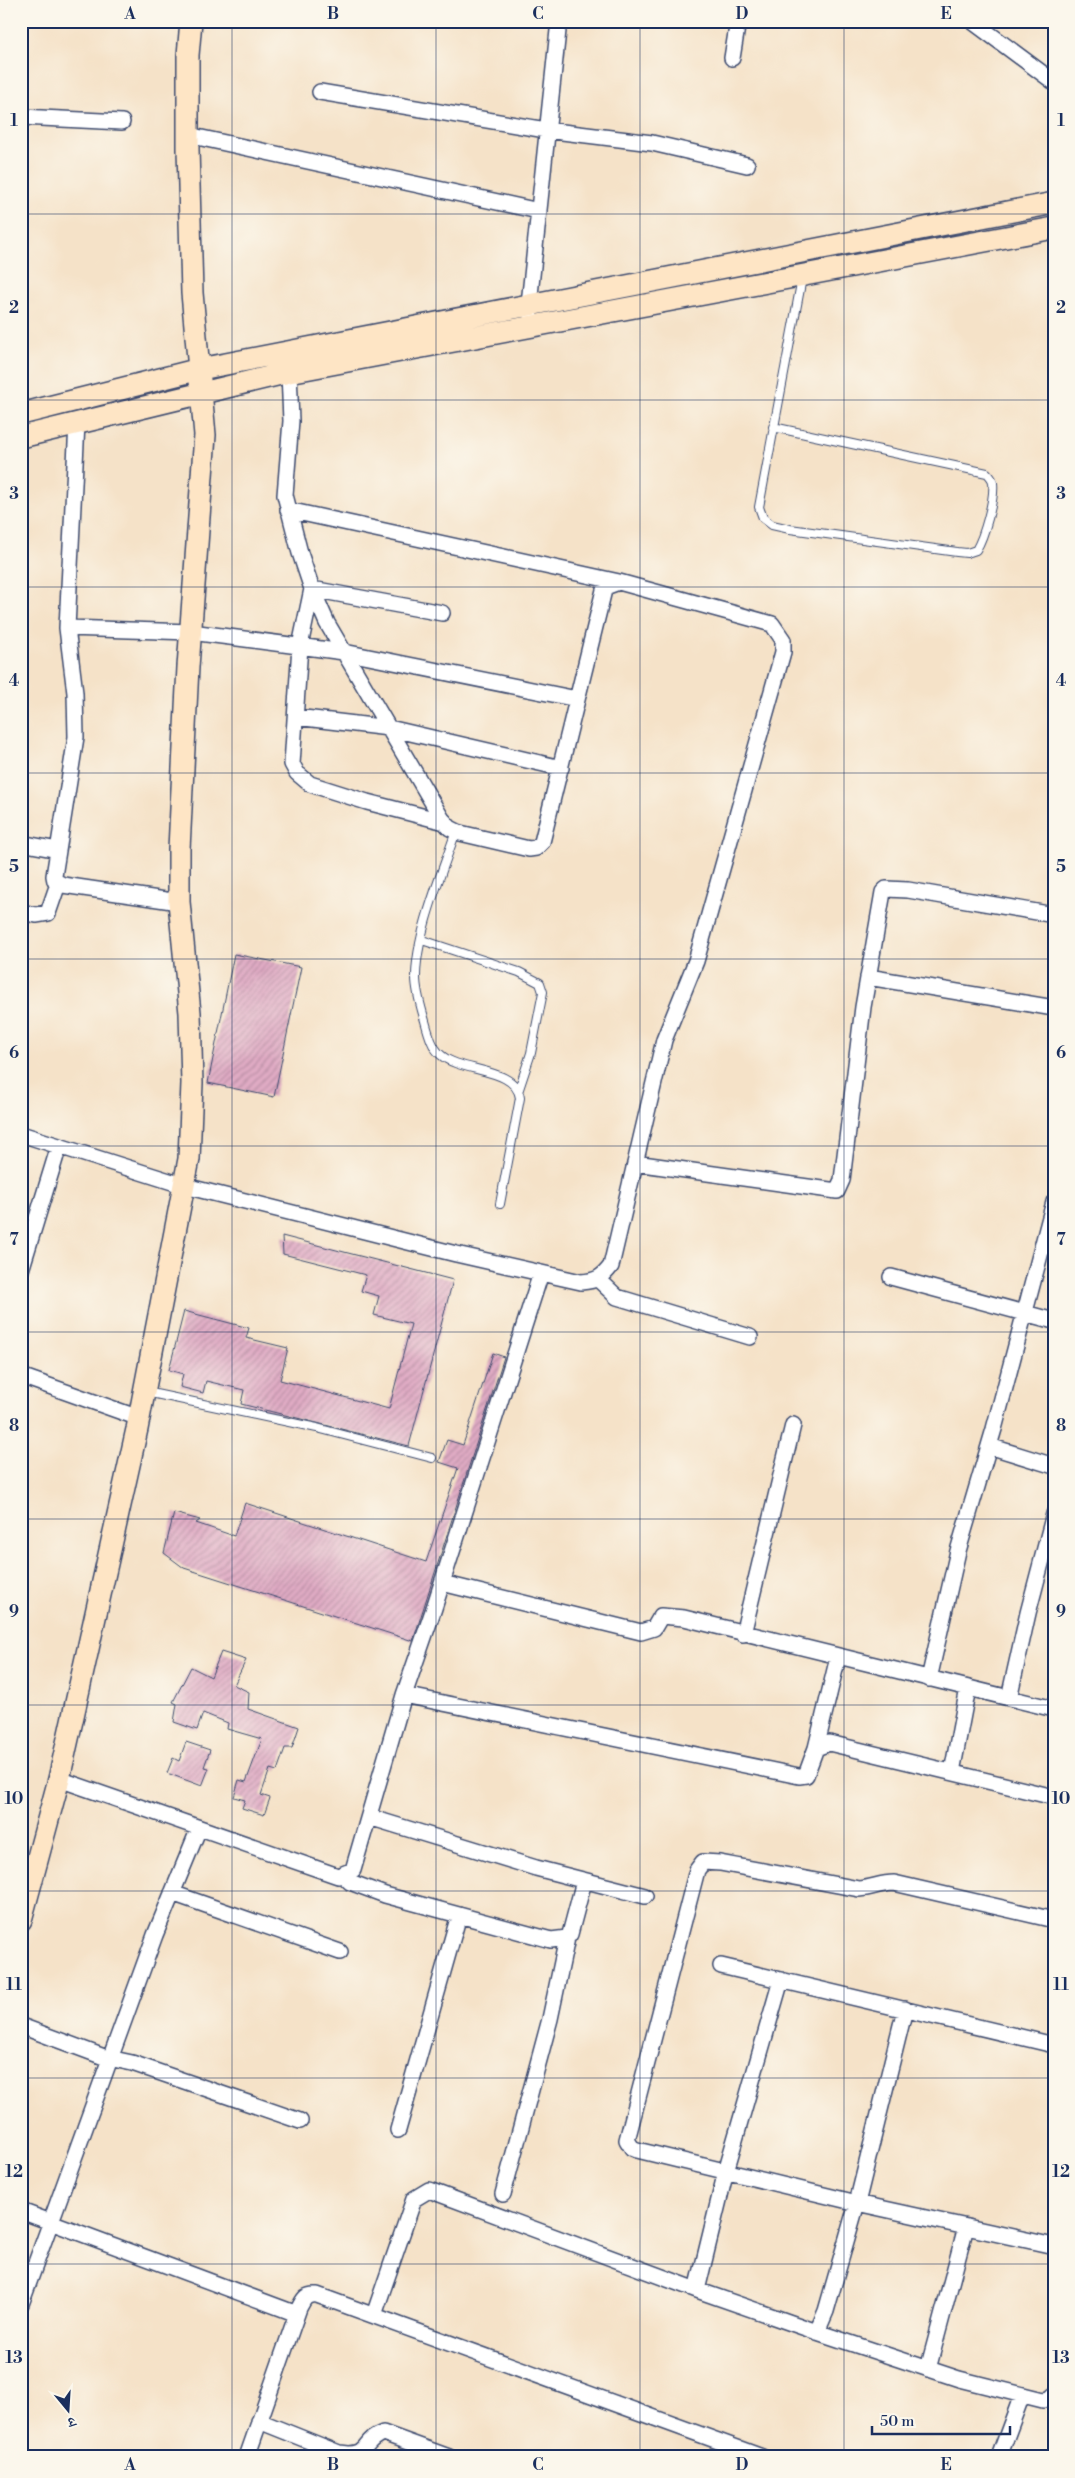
<svg xmlns="http://www.w3.org/2000/svg" width="1075" height="2478" viewBox="0 0 1075 2478" font-family="'Libre Bodoni','Noto Serif Devanagari',serif">
  <style>
    .building { fill: url(#building-hatch) }
    .lines { fill: none; stroke-linecap: round; stroke-linejoin: round }
    .lane-casing { stroke: #3c4a6e; stroke-width: 10 }
    .street-casing { stroke: #3c4a6e; stroke-width: 18 }
    .secondary-casing { stroke: #3c4a6e; stroke-width: 24 }
    .lane { stroke: #fff; stroke-width: 8 }
    .street { stroke: #fff; stroke-width: 15 }
    .secondary { stroke: #fee5c5; stroke-width: 21 }
    .grid { fill: none; stroke: #1b2f5e; stroke-width: 1; stroke-opacity: 0.55 }
    .neatline { fill: none; stroke: #1b2f5e; stroke-width: 2 }
    .grid-label { font-size: 16px; text-anchor: middle; font-weight: bold; fill: #1b2f5e }
  </style>
  <defs>
    <pattern id="building-hatch" width="6" height="6" patternUnits="userSpaceOnUse" patternTransform="scale(1.25)"><rect width="6" height="6" fill="#e0abc4"/><path d="M-1 1l2-2M0 6l6-6M5 7l2-2" fill="none" stroke="#b58ca2"/></pattern>
  </defs>
  <rect width="100%" height="100%" fill="#fbf7ec"/>
  <filter id="ink" filterUnits="userSpaceOnUse"><feTurbulence type="fractalNoise" baseFrequency=".02" numOctaves="2"/><feDisplacementMap in="SourceGraphic" scale="10" xChannelSelector="R" yChannelSelector="G"/><feConvolveMatrix kernelMatrix="1 2 1 2 8 2 1 2 1" color-interpolation-filters="sRGB"/></filter>
  <filter id="wash" filterUnits="userSpaceOnUse"><feTurbulence type="fractalNoise" baseFrequency=".0096" numOctaves="4" result="noise"/><feDisplacementMap in="SourceGraphic" scale="20" xChannelSelector="R" yChannelSelector="G"/><feGaussianBlur stdDeviation="1.12" result="paint"/><feColorMatrix in="noise" values="0 0 0 0 0 0 0 0 0 0 0 0 0 0 0 0 0 1.4 0 .05"/><feComposite in="paint" operator="in"/></filter>
  <g filter="url(#wash)">
    <rect width="100%" height="100%" fill="#f5e2c8"/>
    <g id="blocks">
      <path class="building" d="M234,954L301,967L274,1097L208,1083Z
        M282,1236L453,1280L409,1446L241,1404L244,1390L206,1381L203,1393L180,1387L183,1374L169,1370L184,1311L249,1328L246,1338L288,1348L280,1380L389,1409L411,1324L374,1315L379,1296L361,1291L366,1275L283,1254Z
        M493,1353L504,1357L413,1641L184,1568L164,1553L174,1513L200,1520L196,1523L234,1536L245,1503L426,1562L458,1468L439,1462L447,1440L463,1445Z
        M221,1652L246,1660L234,1685L249,1692L248,1709L299,1727L292,1748H285L277,1771L270,1769L261,1795L270,1798L264,1815L242,1808L245,1800L234,1797L239,1780L246,1782L262,1739L227,1729L228,1723L203,1713L197,1730L174,1722L177,1704L173,1702L191,1667L211,1677Z
        M186,1742L210,1750L204,1767L209,1768L202,1786L167,1773L173,1758L179,1761Z"/>
    </g>
  </g>
  <g filter="url(#ink)">
    <use href="#blocks" fill-opacity="0" stroke="#3c4a6e" stroke-width="1"/>
    <g class="lines">
      <g class="lane-casing">
        <path id="lane" d="M773,427L987,473C990,476 993,479 993,483C995,499 984,537 976,550L967,553L957,552L790,529L772,525L763,518L759,507L802,278
          M456,831C442,873 416,934 416,977C416,992 421,1007 425,1021C428,1032 432,1048 441,1055C461,1073 516,1067 520,1098L500,1204
          M422,940L519,972L540,983L543,992L531,1053L519,1089
          M146,1392L317,1428L432,1458"/>
      </g>
      <g class="street-casing">
        <path id="street" d="M972,21L1054,82
          M732,58L738,21
          M320,92L546,130L652,143L747,165
          M21,117L122,122
          M188,135L539,211
          M530,313L529,304L559,21
          M77,423L67,628L75,693L76,737L54,876L55,881L63,885L179,902
          M288,510L619,582
          M442,613L312,589L300,646L292,764L297,773L310,784L367,802L445,822
          M67,628L191,632L344,652L577,699
          M296,717L389,728L561,768
          M21,843L58,850
          M21,912L36,915L48,913L58,884
          M868,977L1054,1008
          M21,1134L185,1186L456,1254L581,1282C596,1281 602,1278 611,1266L664,1040L696,961L783,652V640L772,624L619,582L608,586L604,590L542,842L536,848L529,849L460,833L450,828L442,819L327,623L312,589L300,553L285,495L291,421L289,372
          M635,1163L837,1191L842,1180L863,1007L883,892L886,889L908,890L1054,915
          M21,1270L59,1146
          M891,1277L1054,1321
          M598,1279L617,1297L750,1337
          M21,1376L139,1418
          M989,1446L1054,1466
          M442,1583L641,1632L654,1628L661,1616L684,1618L1054,1709
          M743,1634L793,1425
          M929,1679L958,1551L994,1429L1054,1202
          M404,1695L799,1776L806,1775L816,1748L829,1743L1054,1797
          M1009,1698L1028,1613L1054,1514
          M816,1748L838,1657
          M952,1772L968,1688
          M59,1779L338,1876L353,1870L404,1695L434,1608L541,1273
          M369,1817L536,1868L645,1896
          M343,1875L350,1882L385,1895L551,1940L567,1938L570,1934L584,1881
          M172,1893L340,1952
          M1054,1920L894,1883C881,1883 872,1888 859,1889L720,1863L703,1862L697,1870L627,2140L632,2148L637,2150L857,2203L1054,2246
          M721,1966L1054,2045
          M21,2026L104,2057L132,2063L300,2121
          M398,2130L459,1915
          M503,2194L550,2019L567,1938
          M21,2211L297,2314
          M697,2290L726,2171L781,1980
          M21,2304L155,1935L199,1828
          M374,2315L414,2199L429,2190L697,2290L817,2332L959,2379L1043,2400L1050,2399L1054,2395
          M817,2332L826,2311L857,2203L905,2009
          M928,2369L966,2227
          M259,2421L339,2453C371,2458 360,2441 383,2433L449,2457
          M247,2457L299,2308C304,2299 305,2294 317,2295L762,2457
          M999,2457L1022,2395"/>
      </g>
      <g class="secondary-casing">
        <path id="secondary" d="M21,414L200,369L1054,203
          M21,437L289,372L1054,228
          M21,1920L59,1779L137,1429L189,1159L192,1083L190,1013L179,902V849L188,667L205,435L192,293L188,149V55L191,21"/>
      </g>
      <use href="#lane" class="lane"/>
      <use href="#street" class="street"/>
      <use href="#secondary" class="secondary"/>
    </g>
  </g>
  <path class="grid" d="M232,21V2457M436,21V2457M640,21V2457M844,21V2457M21,214H1054M21,400H1054M21,587H1054M21,773H1054M21,959H1054M21,1146H1054M21,1332H1054M21,1519H1054M21,1705H1054M21,1891H1054M21,2078H1054M21,2264H1054"/>
  <rect width="1075" height="2478" fill="none" stroke="#fbf7ec" stroke-width="55"/>
  <g transform="translate(68 2410) rotate(162)" stroke="#fbf7ec" stroke-width="4" paint-order="stroke">
  <path d="M0-4L9 19L0 12L-9 19Z" fill="#1b2f5e"/>
  <text y="-8" font-size="14" font-weight="bold" text-anchor="middle" fill="#1b2f5e">उ</text>
  </g>
  <path d="M872 2426v8h138v-8" fill="none" stroke="#1b2f5e" stroke-width="2.5"/>
  <text x="880" y="2426" font-size="15" fill="#1b2f5e" stroke="#fbf7ec" stroke-width="4" paint-order="stroke">50 m</text>
  <rect x="28" y="28" width="1020" height="2422" class="neatline"/>
  <g class="grid-label">
    <text x="130" y="19">A</text>
    <text x="333" y="19">B</text>
    <text x="538" y="19">C</text>
    <text x="742" y="19">D</text>
    <text x="946" y="19">E</text>
    <text x="14" y="126">1</text>
    <text x="1061" y="126">1</text>
    <text x="14" y="313">2</text>
    <text x="1061" y="313">2</text>
    <text x="14" y="499">3</text>
    <text x="1061" y="499">3</text>
    <text x="14" y="686">4</text>
    <text x="1061" y="686">4</text>
    <text x="14" y="872">5</text>
    <text x="1061" y="872">5</text>
    <text x="14" y="1058">6</text>
    <text x="1061" y="1058">6</text>
    <text x="14" y="1245">7</text>
    <text x="1061" y="1245">7</text>
    <text x="14" y="1431">8</text>
    <text x="1061" y="1431">8</text>
    <text x="14" y="1617">9</text>
    <text x="1061" y="1617">9</text>
    <text x="14" y="1804">10</text>
    <text x="1061" y="1804">10</text>
    <text x="14" y="1990">11</text>
    <text x="1061" y="1990">11</text>
    <text x="14" y="2177">12</text>
    <text x="1061" y="2177">12</text>
    <text x="14" y="2363">13</text>
    <text x="1061" y="2363">13</text>
    <text x="130" y="2470">A</text>
    <text x="333" y="2470">B</text>
    <text x="538" y="2470">C</text>
    <text x="742" y="2470">D</text>
    <text x="946" y="2470">E</text>
  </g>
</svg>
